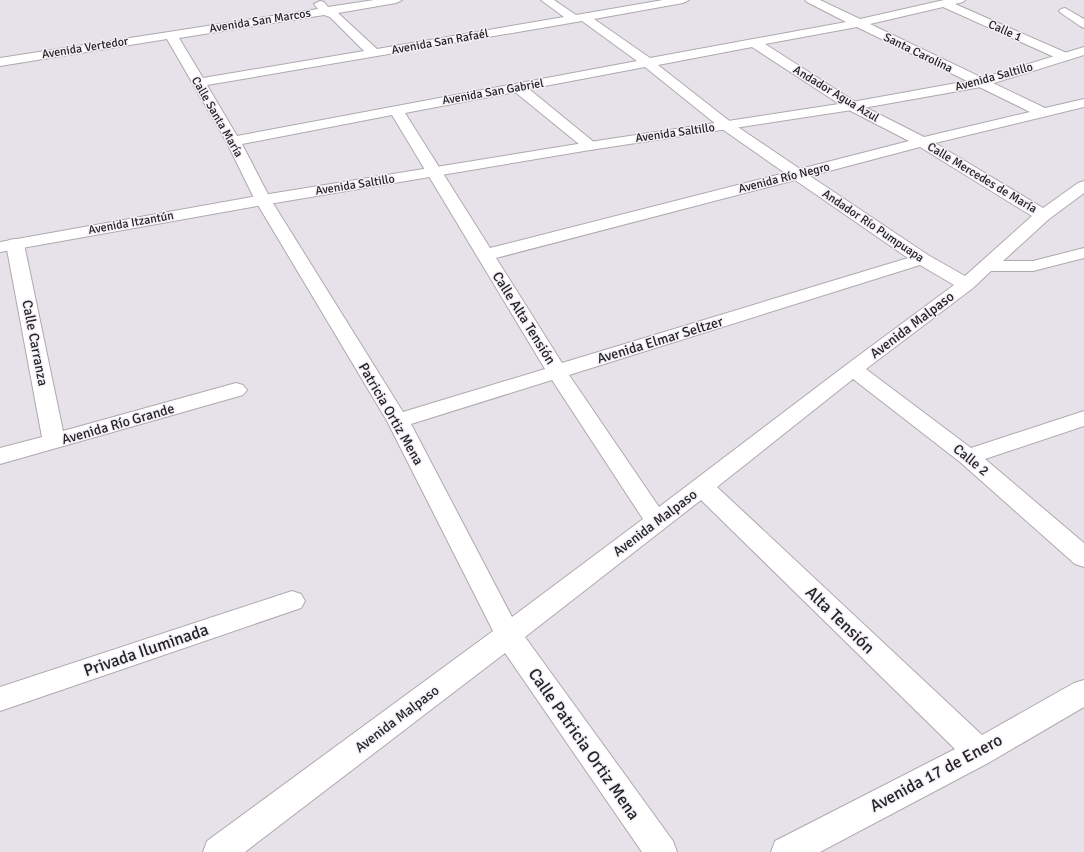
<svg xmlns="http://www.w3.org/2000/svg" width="1084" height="852" viewBox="0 0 1084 852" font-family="Signika,sans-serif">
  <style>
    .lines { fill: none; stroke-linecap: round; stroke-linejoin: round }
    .street-casing { stroke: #ada9af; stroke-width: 2 }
    .secondary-casing { stroke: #ada9af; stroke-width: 2 }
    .street { fill: #fff; fill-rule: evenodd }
    .secondary { fill: #fff; fill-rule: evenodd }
    .labels { text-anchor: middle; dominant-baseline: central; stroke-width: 3; stroke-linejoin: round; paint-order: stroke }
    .far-street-label { font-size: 12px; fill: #252426; stroke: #f4f0f7 }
    .street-label { font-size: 14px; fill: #252426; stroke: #f4f0f7 }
    .near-street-label { font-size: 17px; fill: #252426; stroke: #f4f0f7 }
  </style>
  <rect width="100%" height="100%" fill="#e7e2e9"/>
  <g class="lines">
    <g class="street-casing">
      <path id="street" d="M374,0H402L396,3L338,13L377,49L564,17L541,0H554L576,15L663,0H689L683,3L594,19L650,58L846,22L807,2L805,0H820L860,19L944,0H965L963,2L955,4L1069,54L1071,57L1069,60H1061L943,7L870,24L1045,108L1084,99V107L935,143L1043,208L1078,183L1084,181V193L1049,219L1003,261H1033L1084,248V258L1033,271H991L973,288L866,369L971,448L1084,411V426L985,459L1084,543V567L1075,564L960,462L853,379L717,487L982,735L1074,683L1084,680V707L990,762L820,852H771L775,841L955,749L701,500L525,637L673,841L677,852H642L505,653L245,852H203L207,841L493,631L387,421L255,200L226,141L167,39L0,66V58L318,9L314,4L320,1L324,2L328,7ZM324,15L330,17L364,51L203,78L179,38ZM582,21L637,61L237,136L207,85ZM857,27L1030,112L924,137L857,103L765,44ZM752,47L847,109L909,141L800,169L732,123L658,65ZM645,67L722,129L785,173L490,248L405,113L515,92L585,149L590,150L595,149L597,146L595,143L529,89ZM392,115L545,369L403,412L271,200L242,144ZM920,147L1032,216L965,276L928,255L810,176ZM795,180L908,258L562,363L496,258ZM920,265L954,285L846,365L659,507L569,375ZM552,380L643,519L512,617L411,424Z
        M1065,8L1084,19V28L1080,26L1061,13L1059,11L1061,9Z
        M15,239L21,240L24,244L63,431L236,383L243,385L247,390L243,395L0,464V448L42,437L6,244L9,240Z
        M292,591L301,594L305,601L301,608L0,711V687Z"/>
    </g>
    <g class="secondary-casing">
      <path id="secondary" d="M1084,47V55L981,87L852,110L590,150L263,205L0,252V242L263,195L590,142L852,102L979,79Z"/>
    </g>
    <use href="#street" class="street"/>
    <use href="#secondary" class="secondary"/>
  </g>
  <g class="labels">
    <g class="far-street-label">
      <text transform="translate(260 21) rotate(-9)">Avenida San Marcos</text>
      <text transform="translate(1005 31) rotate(24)">Calle 1</text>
      <text transform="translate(440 42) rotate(-10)">Avenida San Rafaél</text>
      <text transform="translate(85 48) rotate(-9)">Avenida Vertedor</text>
      <text transform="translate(918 53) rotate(26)">Santa Carolina</text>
      <text transform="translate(994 77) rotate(-15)">Avenida Saltillo</text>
      <text transform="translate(493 92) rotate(-10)">Avenida San Gabriel</text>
      <text transform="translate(836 94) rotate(31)">Andador Agua Azul</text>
      <text transform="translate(217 117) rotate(60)">Calle Santa María</text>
      <text transform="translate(675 133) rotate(-8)">Avenida Saltillo</text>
      <text transform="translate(784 178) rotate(-14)">Avenida Río Negro</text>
      <text transform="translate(982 178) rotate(31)">Calle Mercedes de María</text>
      <text transform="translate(355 185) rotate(-9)">Avenida Saltillo</text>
      <text transform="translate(131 223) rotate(-10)">Avenida Itzantún</text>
      <text transform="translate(873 226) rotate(34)">Andador Río Pumpuapa</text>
    </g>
    <g class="street-label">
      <text transform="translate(524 318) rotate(58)">Calle Alta Tensión</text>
      <text transform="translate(912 325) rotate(-37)">Avenida Malpaso</text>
      <text transform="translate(660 340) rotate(-17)">Avenida Elmar Seltzer</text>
      <text transform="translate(35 343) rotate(79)">Calle Carranza</text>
      <text transform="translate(391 414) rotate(60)">Patricia Ortiz Mena</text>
      <text transform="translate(118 424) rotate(-16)">Avenida Río Grande</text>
      <text transform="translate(971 460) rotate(39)">Calle 2</text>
      <text transform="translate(655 523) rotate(-37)">Avenida Malpaso</text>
      <text transform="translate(397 719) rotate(-37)">Avenida Malpaso</text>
    </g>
    <g class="near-street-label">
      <text transform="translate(840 620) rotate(44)">Alta Tensión</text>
      <text transform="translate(146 650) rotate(-19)">Privada Iluminada</text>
      <text transform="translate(584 744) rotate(55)">Calle Patricia Ortiz Mena</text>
      <text transform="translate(936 773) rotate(-28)">Avenida 17 de Enero</text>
    </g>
  </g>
</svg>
